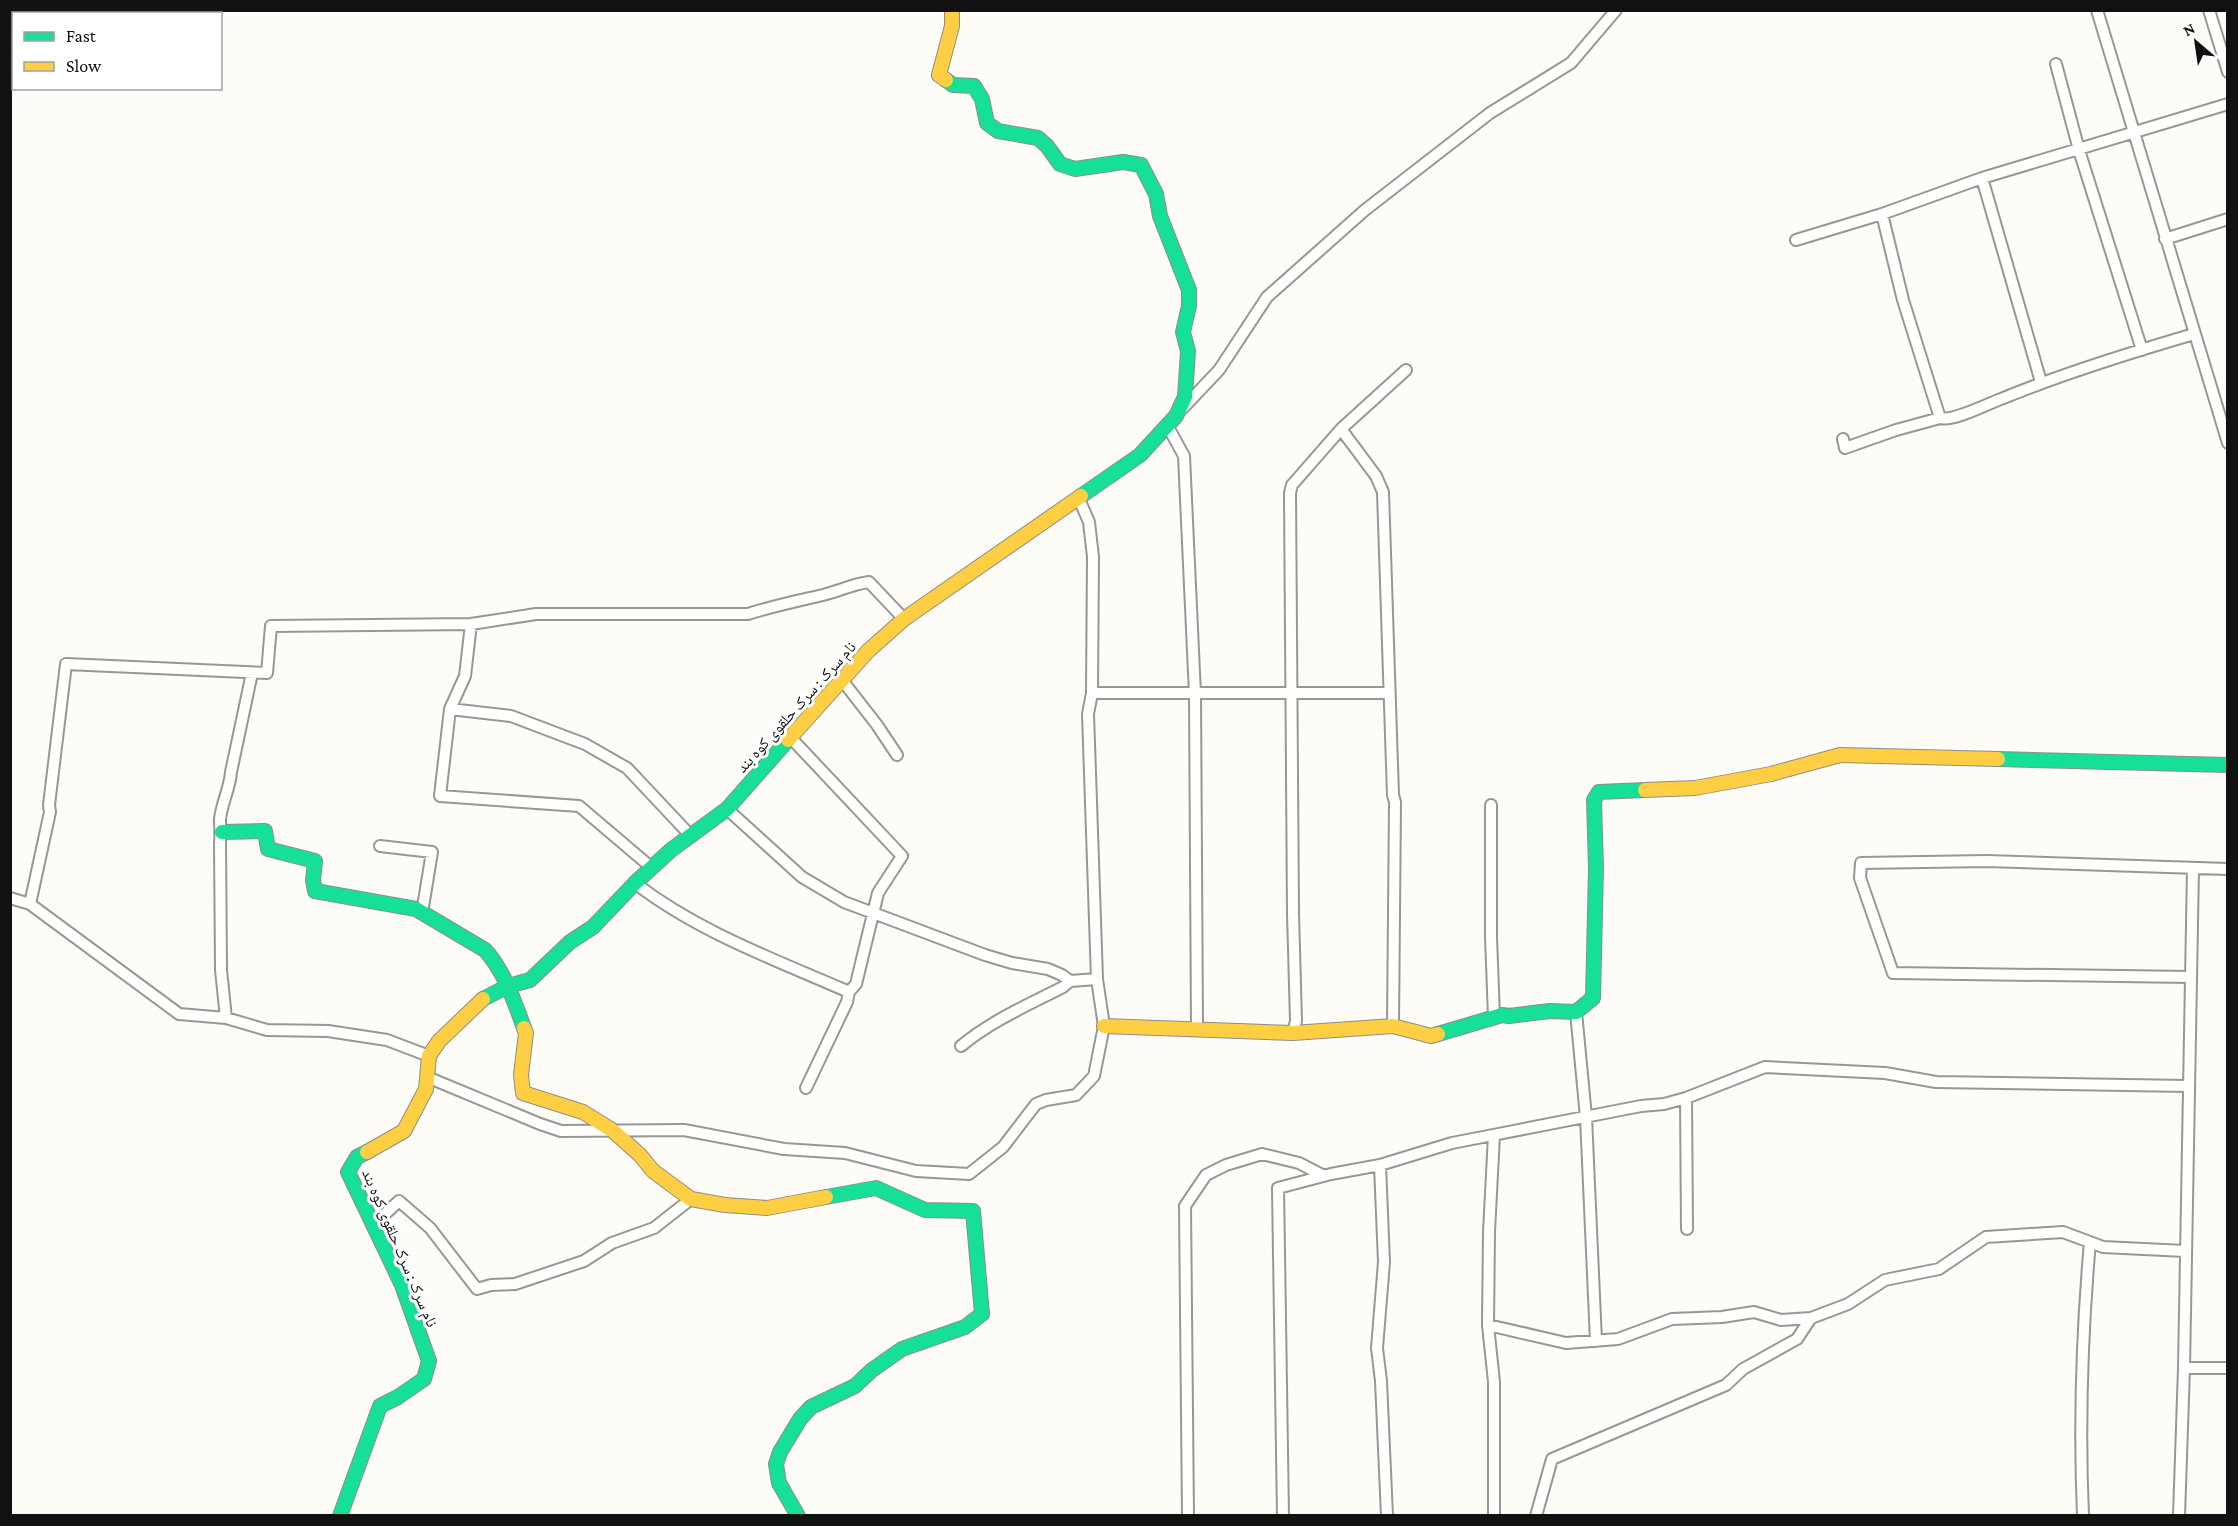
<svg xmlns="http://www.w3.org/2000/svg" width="2238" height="1526" viewBox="0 0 2238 1526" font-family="'Crimson Pro','Noto Naskh Arabic',serif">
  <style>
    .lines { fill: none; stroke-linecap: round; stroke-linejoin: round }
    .street-casing { stroke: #979795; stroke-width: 14 }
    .fast-casing { stroke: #8e8d8b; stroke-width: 16 }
    .slow-casing { stroke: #8e8d8b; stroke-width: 16 }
    .street { stroke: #fffffe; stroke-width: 10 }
    .fast { stroke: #16e098; stroke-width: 14 }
    .slow { stroke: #ffcf43; stroke-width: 14 }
    .labels { text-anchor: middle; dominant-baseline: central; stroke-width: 6; stroke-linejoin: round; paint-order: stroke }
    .street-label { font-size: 16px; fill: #111; stroke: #fff }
  </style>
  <rect width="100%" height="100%" fill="#fdfcf7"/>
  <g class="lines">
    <g class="street-casing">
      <path id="street" d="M2097,10L2228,443
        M2209,10L2228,72
        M2056,64L2079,150L2142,350
        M1982,178L2041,382
        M1882,214L1903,300L1940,418
        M2165,239L2228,219
        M1796,240L1882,214L1982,178L2228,104
        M1183,408L1219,370L1267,297L1365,210L1490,113L1571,63L1616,10
        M1167,425L1184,456L1195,694L1197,1029
        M1341,429L1376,476L1383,492L1393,795L1395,802L1393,1026
        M1843,439L1845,448L1896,430L1940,418C1953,422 1987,404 2001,399C2064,373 2129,353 2194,334
        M471,624L465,676L450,709L440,796L579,806L652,868
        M842,680L877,725L897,755
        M1092,693H1388
        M450,709L511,716L585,744L627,768L690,835
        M791,738L902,856L878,893L856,984L849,992L847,1002L806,1088
        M1491,805V937L1494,1017
        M727,809L802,877L844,902L985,955L1012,963L1048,969L1062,975L1070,981
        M380,846L432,852L422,913
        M635,883C698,932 776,960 849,992
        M10,898L30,904L179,1014L226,1018L267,1030L328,1031L387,1040L429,1056
        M30,904L50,812L49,805L66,664L267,673L271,626L471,624L536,614H748C773,606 797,601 823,595C839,591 853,584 869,582L904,619
        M2190,977L1893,973L1860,878L1861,863L1987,861L2228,869
        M1576,1012L1586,1117L1596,1341
        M226,1018L221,970L220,843C221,834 220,827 220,819C222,802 230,788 231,772L252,673
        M1293,1033L1296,1021L1293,913L1290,493L1292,485L1341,429L1406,370
        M961,1046C991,1021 1028,1005 1063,987L1070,981L1097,979
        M427,1077L540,1124L561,1131L684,1130L784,1149L845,1153L916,1171L969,1174L1003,1147L1036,1104L1046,1100L1076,1095L1094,1076L1104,1026L1097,979L1088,714L1092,693L1093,557L1089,522L1079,499
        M1686,1098L1687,1229
        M1380,1165L1384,1262L1377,1348L1381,1381L1387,1516
        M373,1225L399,1201L430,1228L477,1289L491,1285L515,1284L584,1261L612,1243L654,1228L691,1199
        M1488,1325L1566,1343L1618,1339L1672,1319L1722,1317L1754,1312L1781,1320L1811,1318
        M2184,1368H2228
        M1188,1516L1185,1206L1206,1175L1226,1165L1262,1154L1299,1163L1324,1176
        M1283,1516L1278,1188L1331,1174L1380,1165L1452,1143L1641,1106L1664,1104L1686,1098L1765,1067L1885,1073L1936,1082L2188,1086
        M1494,1516V1382L1488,1325L1489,1232L1494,1135
        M1536,1516L1552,1459L1726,1385L1743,1369L1797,1339L1811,1318L1848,1304L1885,1280L1939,1269L1986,1237L2063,1232L2103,1247L2185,1251
        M2083,1516C2079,1424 2082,1333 2090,1242
        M2179,1516L2184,1368L2193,868"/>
    </g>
    <g class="fast-casing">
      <path id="fast" d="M946,80L953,85L974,86L982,99L987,123L998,131L1038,138L1047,146L1060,164L1075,169L1123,162L1141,165L1156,194L1160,216L1189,290V306L1183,332L1188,351L1185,397L1176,416L1140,455L1081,496
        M1998,759L2228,765
        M222,832L265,831L268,849L315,861L313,880L315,891L416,909L485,950C505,972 514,1001 524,1028
        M483,999L508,986L530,980L570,942L593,927L635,883L671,850L727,809L788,740
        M1438,1034L1502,1015L1509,1016L1550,1011L1576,1012L1593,998L1596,868L1594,800L1599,792L1645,790
        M340,1516L380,1406L398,1397L424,1379L429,1361L402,1285L348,1172L357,1157L367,1152
        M798,1516L779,1483L776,1464L780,1452L800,1419L811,1407L855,1386L872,1370L902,1349L965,1327L982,1314L973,1211L925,1210L876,1188L826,1197"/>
    </g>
    <g class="slow-casing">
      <path id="slow" d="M946,80L939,75L952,26V10
        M788,740L868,651L904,619L1081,496
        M1645,790L1695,788L1771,774L1840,755L1998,759
        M1104,1026L1293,1033L1393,1026L1431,1036L1438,1034
        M524,1028L526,1033L521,1075L523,1093L583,1112L612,1130L640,1155L653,1171L691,1199L725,1205L767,1208L826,1197
        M367,1152L404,1131L426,1089L429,1056L439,1041L483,999"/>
    </g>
    <use href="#street" class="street"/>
    <use href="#fast" class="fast"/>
    <use href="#slow" class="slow"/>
  </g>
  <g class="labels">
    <g class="street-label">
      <text transform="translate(796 707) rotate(-48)">نام سرک : سرک حلقوی کوه بند</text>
      <text transform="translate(400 1248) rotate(67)">نام سرک : سرک حلقوی کوه بند</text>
    </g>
  </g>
  <rect width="2238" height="1526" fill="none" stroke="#111111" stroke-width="24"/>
  <rect x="12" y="12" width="210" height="78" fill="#ffffff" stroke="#a0a0a0" stroke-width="1.5"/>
  <rect x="24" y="32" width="30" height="9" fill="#16e098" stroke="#a0a0a0" stroke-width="1.5"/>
  <text x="66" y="42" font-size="18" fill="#111111">Fast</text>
  <rect x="24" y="62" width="30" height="9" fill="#ffcf43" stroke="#a0a0a0" stroke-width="1.5"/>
  <text x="66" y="72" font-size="18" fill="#111111">Slow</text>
  <g transform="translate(2196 42) rotate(331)" stroke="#ffffff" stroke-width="4.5" paint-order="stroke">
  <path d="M0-4.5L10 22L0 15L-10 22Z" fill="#111111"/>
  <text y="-9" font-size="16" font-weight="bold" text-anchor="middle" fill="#111111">N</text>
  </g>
</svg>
